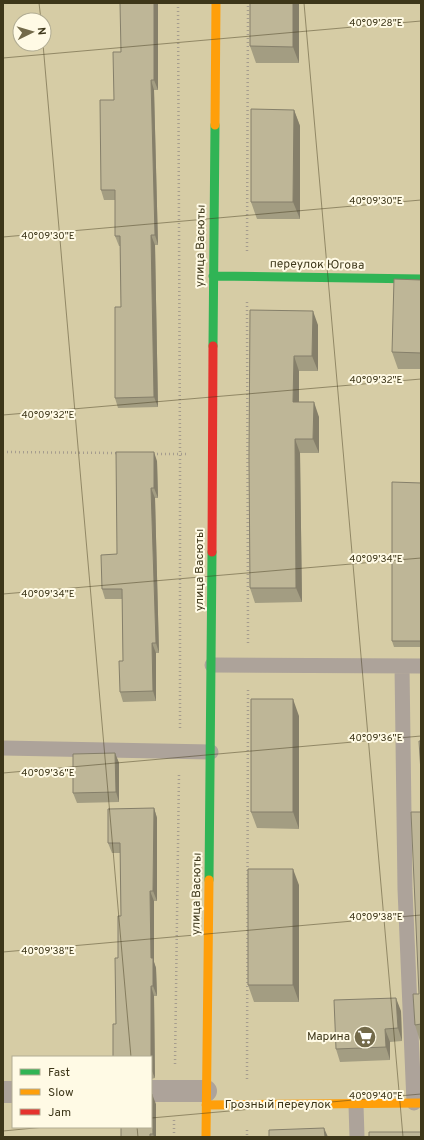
<svg xmlns="http://www.w3.org/2000/svg" width="424" height="1140" viewBox="0 0 424 1140" font-family="Overpass,sans-serif">
  <style>
    .lines { fill: none; stroke-linecap: round; stroke-linejoin: round }
    .path { stroke: #a59c8e; stroke-width: 2.5; stroke-dasharray: 1 3; stroke-linecap: butt }
    .lane { stroke: #ada39a; stroke-width: 15 }
    .street { stroke: #ada39a; stroke-width: 22 }
    .fast { stroke: #30b455; stroke-width: 9 }
    .slow { stroke: #ff9f0a; stroke-width: 9 }
    .jam { stroke: #e5322d; stroke-width: 9 }
    .wall { fill: #a39d82 }
    .shaded-wall { fill: #857f6a }
    .building { fill: #beb697; stroke: #857f6a }
    .ticks { fill: none; stroke: #3d3619; stroke-width: 1; stroke-opacity: 0.45 }
    .labels { text-anchor: middle; dominant-baseline: central; stroke-width: 4; stroke-linejoin: round; paint-order: stroke }
    .street-label { font-size: 12px; fill: #3d3619; stroke: #fffae5 }
    .poi-label { font-size: 12px; fill: #3d3619; stroke: #fffae5; text-anchor: end }
    .ticks-label { font-size: 10px; text-anchor: middle; fill: #3d3619; stroke: #fffae5; stroke-width: 4; stroke-linejoin: round; paint-order: stroke }
  </style>
  <rect width="100%" height="100%" fill="#d6cca5"/>
  <g class="lines">
    <path class="path" d="M178,3L180,454V728
      M247,251L248,3
      M247,302L248,643
      M3,452L118,453
      M153,454H188
      M175,1064L179,773
      M247,1079L248,688
      M247,1130V1137
      M174,1137V1117"/>
    <path class="lane" d="M212,665L421,666
      M402,666L405,889L414,1103
      M3,748L211,752
      M356,1105L357,1137"/>
    <path class="street" d="M151,1091H206
      M3,1092H13"/>
    <path class="fast" d="M213,276L421,279
      M213,346L215,125
      M209,880L212,552"/>
    <path class="slow" d="M215,125L216,3
      M206,1105L421,1103
      M206,1137L209,880"/>
    <path class="jam" d="M212,552L213,346"/>
  </g>
  <path class="wall" d="M158,3V90H154L158,245H155L158,407L118,408L115,398L121,307L120,246H119L115,236V200H104L101,190L114,100L121,52Z
    M250,3H299V63H256L250,46Z
    M294,110L300,126V219H257L251,202Z
    M421,280V369H398L392,352Z
    M250,310L318,325V371H299V402L319,417V453H300L302,602L255,603L250,588Z
    M157,461L158,498H155L159,653H156V701L123,702L120,692L123,661L122,599H105L102,589Z
    M421,483V647H394L392,641Z
    M299,716V829L257,828L251,812Z
    M115,753L119,763V802L77,803L73,793Z
    M154,808L157,818V901H154V962L156,968L157,996H154L155,1078L151,1079V1057L116,1024L118,958L121,916L120,853H112L108,843Z
    M421,812V1041H420L415,1025L419,994Z
    M299,885V1002H254L248,985Z
    M401,1011L402,1041L390,1042V1060L340,1062L336,1049Z
    M156,1104V1137H121Z"/>
  <path class="shaded-wall" d="M154,3H158V90L154,80Z
    M293,3H299V63L293,47Z
    M151,80L154,90L158,245L155,235Z
    M294,110L300,126V219L293,202Z
    M151,235L155,245L158,407L154,397Z
    M313,311L318,325V371L312,356Z
    M294,356L299,371V417L293,402Z
    M314,402L319,417V453L313,439Z
    M295,439L300,453L302,602L296,588Z
    M154,452L157,461L158,498L154,488Z
    M151,488L155,498L159,653L156,643Z
    M152,643L156,653V701L153,691Z
    M293,699L299,716V829L293,812Z
    M115,753L119,763V802L116,792Z
    M154,808L157,818V901L153,891Z
    M293,869L299,885V1002L293,985Z
    M150,891L154,901V962L156,968L157,996L153,986L151,958Z
    M151,986L154,996L155,1078L151,1069Z
    M396,998L401,1011L402,1041L398,1028Z
    M385,1029L390,1042V1060L386,1047Z
    M152,1094L156,1104V1137H154L153,1134Z
    M324,1128L328,1137H325Z"/>
  <path class="building" d="M120,3H154V80H151L155,235H151L154,397L115,398V307H121L120,236H115V190H101L100,100H114L113,52H121Z
    M250,3H293V47L250,46Z
    M251,109L294,110L293,202H251Z
    M394,279L421,280V353L392,352Z
    M250,310L313,311L312,356H294L293,402H314L313,439H295L296,588H250L249,457Z
    M116,452H154V488H151L156,643H152L153,691L120,692L119,661H123L122,589H102L101,555L117,554Z
    M392,482L421,483V641H392Z
    M251,699H293V812H251Z
    M419,741H421V772Z
    M115,753L116,792L73,793V754Z
    M154,808L153,891H150L151,958H153V986H151V1069V1057H113V1024H116L115,958H118V916H121L120,843H108V809Z
    M411,812H421V1024L415,1025L413,994H419Z
    M248,869H293V985H248Z
    M396,998L398,1028L385,1029L386,1047L336,1049L334,1000Z
    M151,1093L152,1094L153,1134H150V1137H121V1127H151Z
    M324,1128L325,1137H269V1130Z
    M369,1132H421V1137H369Z"/>
  <path class="ticks" d="M39,3L41,20M304,3L403,1137M43,44L131,1057M3,58L421,21M3,237L421,200M3,415L421,379M3,594L421,558M3,773L421,736M3,952L421,915M151,1118L421,1094M137,1127L138,1137M3,1131L45,1127"/>
  <defs>
    <g id="supermarket-disc" transform="scale(1.15)"><circle r="9.5" fill="#736a4a" stroke="#fffae5"/><path d="M-6-5.5h2.5l.6 2H6L4.5 2H-2.5L-4.4-4H-6ZM-1.5 3.2a1.3 1.3 0 1 0 .1 0ZM3 3.2a1.3 1.3 0 1 0 .1 0Z" fill="#fff"/></g>
  </defs>
  <g fill-rule="evenodd">
    <use href="#supermarket-disc" x="365" y="1037"/>
  </g>
  <g class="labels">
    <g class="street-label">
      <text transform="translate(201 246) rotate(-89)">улица Васюты</text>
      <text transform="translate(317 265) rotate(1)">переулок Югова</text>
      <text transform="translate(200 570) rotate(-90)">улица Васюты</text>
      <text transform="translate(197 894) rotate(-89)">улица Васюты</text>
      <text x="278" y="1105">Грозный переулок</text>
    </g>
    <g class="poi-label">
      <text x="350" y="1037">Марина</text>
    </g>
  </g>
  <g class="ticks-label">
    <text x="376" y="26">40°09'28"E</text>
    <text x="376" y="204">40°09'30"E</text>
    <text x="48" y="239">40°09'30"E</text>
    <text x="376" y="383">40°09'32"E</text>
    <text x="48" y="418">40°09'32"E</text>
    <text x="376" y="562">40°09'34"E</text>
    <text x="48" y="597">40°09'34"E</text>
    <text x="376" y="741">40°09'36"E</text>
    <text x="48" y="776">40°09'36"E</text>
    <text x="376" y="920">40°09'38"E</text>
    <text x="48" y="954">40°09'38"E</text>
    <text x="376" y="1099">40°09'40"E</text>
  </g>
  <rect width="424" height="1140" fill="none" stroke="#3d3619" stroke-width="8"/>
  <rect x="12" y="1056" width="140" height="72" fill="#fffae5" stroke="#b1ac93"/>
  <rect x="20" y="1069" width="20" height="6" fill="#30b455" stroke="#b1ac93"/>
  <text x="48" y="1076" font-size="12" fill="#3d3619">Fast</text>
  <rect x="20" y="1089" width="20" height="6" fill="#ff9f0a" stroke="#b1ac93"/>
  <text x="48" y="1096" font-size="12" fill="#3d3619">Slow</text>
  <rect x="20" y="1109" width="20" height="6" fill="#e5322d" stroke="#b1ac93"/>
  <text x="48" y="1116" font-size="12" fill="#3d3619">Jam</text>
  <g transform="translate(32 32) rotate(85)"><circle r="19" fill="#fffae5" stroke="#b1ac93"/>
  <path d="M0-3L7 15L0 10L-7 15Z" fill="#736a4a"/>
  <text y="-6" font-size="11" font-weight="bold" text-anchor="middle" fill="#3d3619">N</text>
  </g>
</svg>
